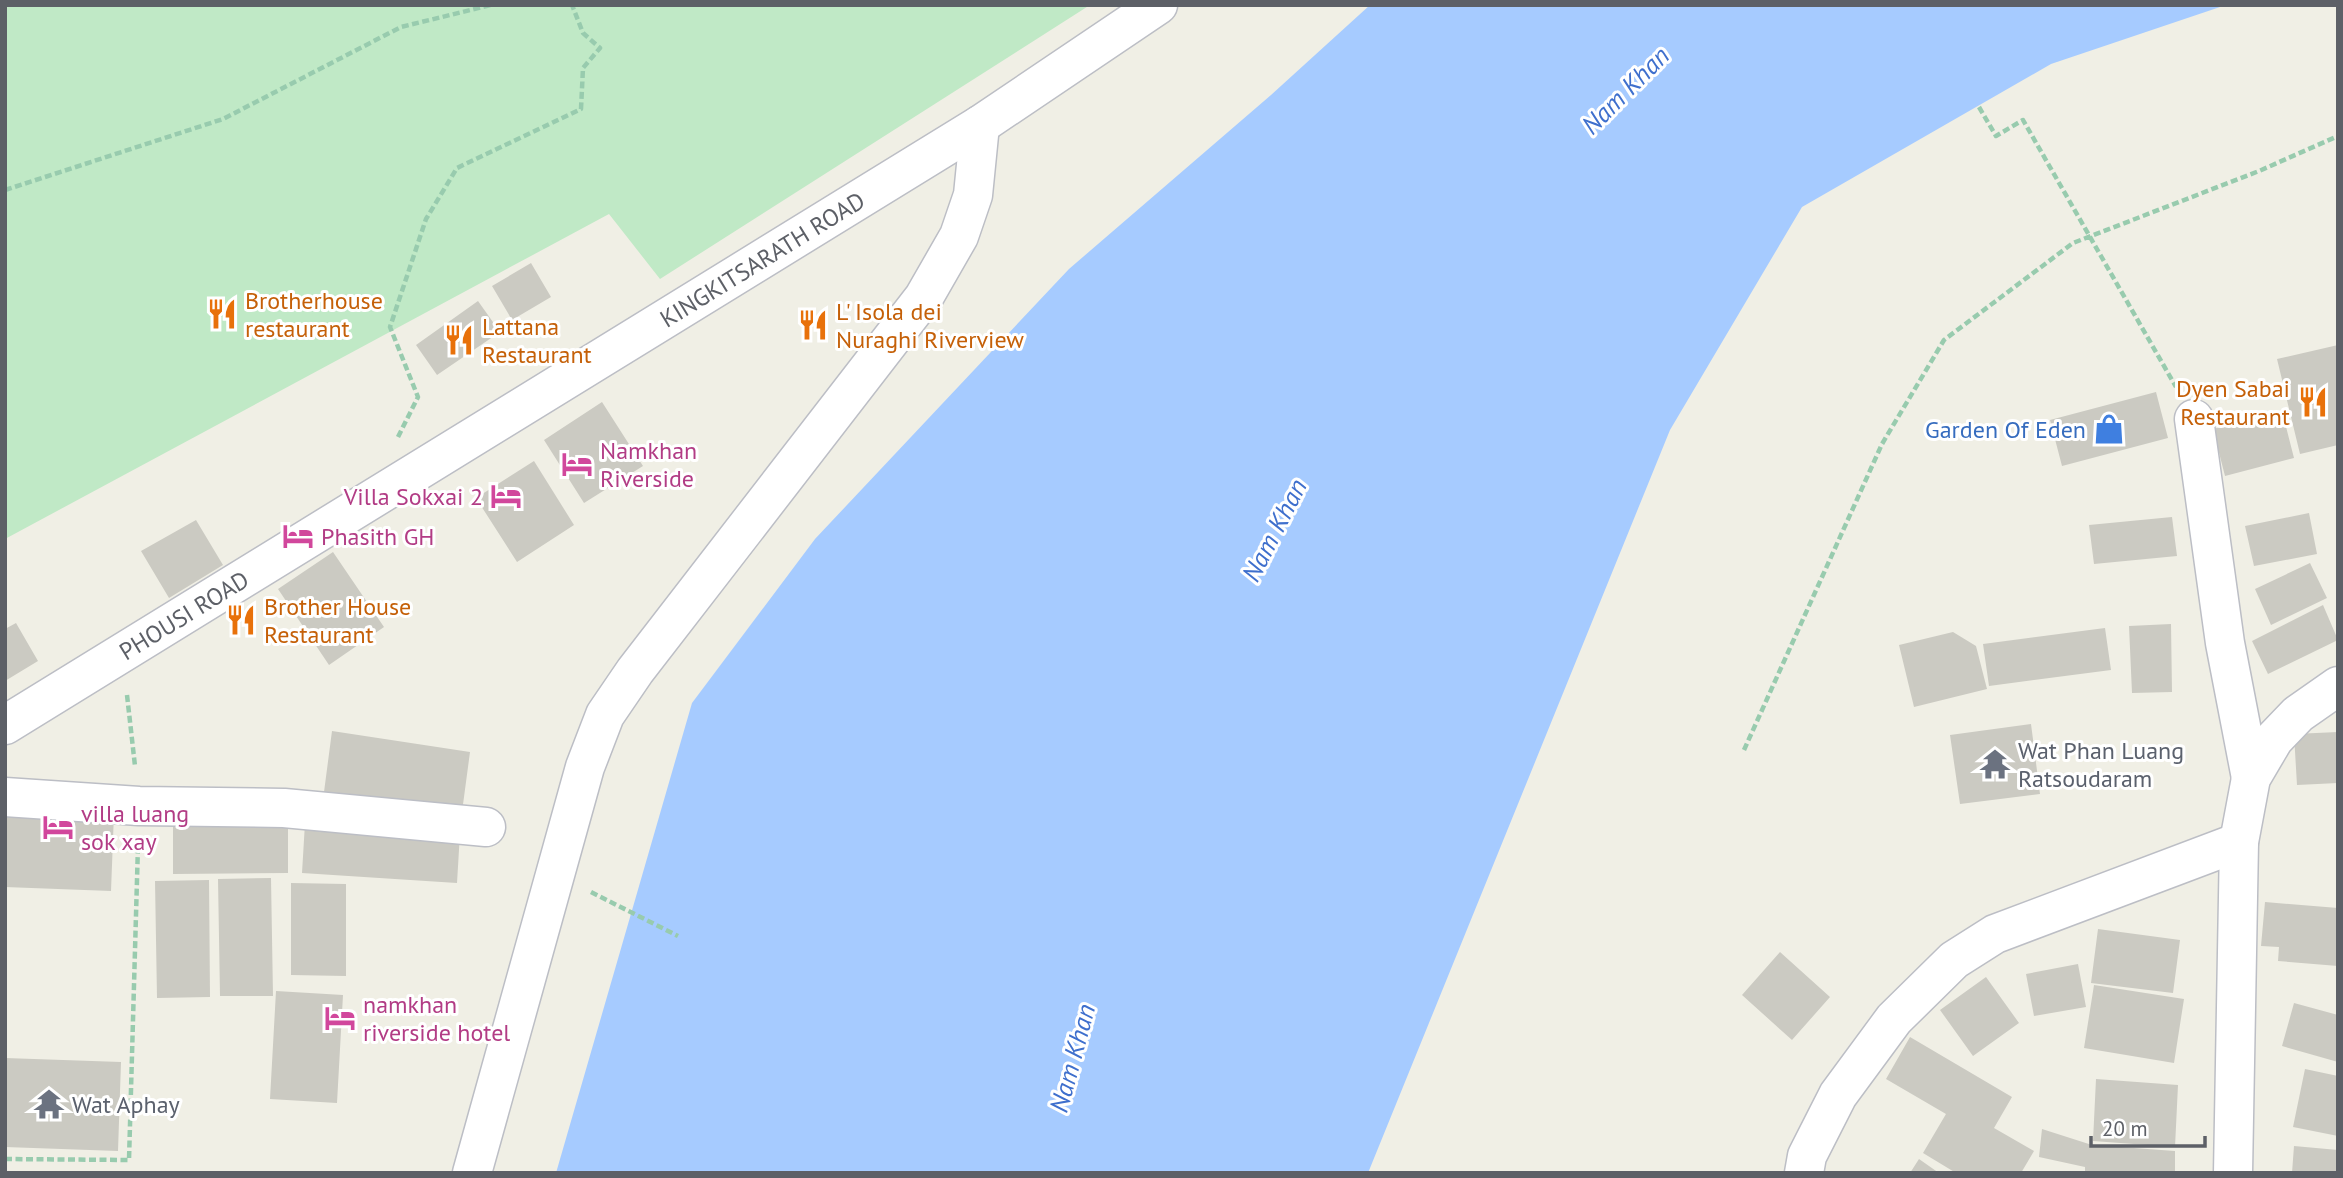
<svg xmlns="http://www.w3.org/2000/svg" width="2343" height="1178" viewBox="0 0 2343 1178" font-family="'PT Sans',sans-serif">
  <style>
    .green { fill: #c0e9c6 }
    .water { fill: #a6cbff }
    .building { fill: #cbcac2 }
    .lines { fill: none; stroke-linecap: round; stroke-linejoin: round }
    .minor-casing { stroke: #bcbec5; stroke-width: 41 }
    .path { stroke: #98cbae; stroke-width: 4.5; stroke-dasharray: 7 3.5; stroke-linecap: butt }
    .minor { stroke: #fff; stroke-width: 38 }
    .labels { text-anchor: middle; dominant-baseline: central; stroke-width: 6; stroke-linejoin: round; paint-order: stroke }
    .street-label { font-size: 24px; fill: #5d6067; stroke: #fff }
    .food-label { font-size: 24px; fill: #c56008; stroke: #fff; text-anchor: start }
    .shop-label { font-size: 24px; fill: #366cbe; stroke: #fff; text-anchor: end }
    .hotel-label { font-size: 24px; fill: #b23c85; stroke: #fff; text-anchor: start }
    .worship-label { font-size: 24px; fill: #5b616d; stroke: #fff; text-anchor: start }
    .water-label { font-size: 26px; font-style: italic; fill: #3e6fcd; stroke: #fff }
  </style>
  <rect width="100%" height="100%" fill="#f0efe5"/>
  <path class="green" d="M5,5H1090L660,279L609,214L5,539Z"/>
  <path class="water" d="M1370,5H2226L2051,64L1802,207L1670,430L1368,1173H556L692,703L815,539L1069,269L1271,95Z"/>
  <path class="building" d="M531,263L551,297L512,320L492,286Z
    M478,301L500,332L437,375L416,345Z
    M2338,345V445L2300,454L2277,359Z
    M2156,392L2168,438L2062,466L2050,420Z
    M602,402L643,466L584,503L544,440Z
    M2282,411L2294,458L2225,476L2213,429Z
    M534,461L574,525L517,562L476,498Z
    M2309,513L2317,554L2254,566L2245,526Z
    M2172,517L2177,556L2094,564L2089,525Z
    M196,520L223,565L169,598L141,551Z
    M333,552L384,627L329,665L278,589Z
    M2310,563L2327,598L2271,625L2255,589Z
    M2323,605L2338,640L2268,674L2252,641Z
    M16,623L38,661L5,681V629Z
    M2171,624L2172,692L2132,693L2129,626Z
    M2105,628L2111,670L1989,686L1983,644Z
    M1953,632L1976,646L1987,689L1914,707L1899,645Z
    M2031,724L2040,794L1960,804L1950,735Z
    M332,731L470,752L462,812L324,792Z
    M2338,732V783L2297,785L2294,734Z
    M5,808L114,813L111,891L5,887Z
    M288,815V873L173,874V822Z
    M305,823L460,833L457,883L302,873Z
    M271,878L273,996H220L218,879Z
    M209,880L210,997L157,998L155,881Z
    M291,883L346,884V976L291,975Z
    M2265,902L2338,908V966L2278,961L2279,947L2261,946Z
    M2098,929L2180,940L2173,993L2091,983Z
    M1780,952L1830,997L1792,1040L1742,995Z
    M2078,964L2086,1007L2034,1016L2026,974Z
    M1986,977L2019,1023L1973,1056L1940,1010Z
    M2094,985L2184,999L2174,1063L2084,1048Z
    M276,991L343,995L337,1103L270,1099Z
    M2294,1003L2338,1015V1062L2282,1046Z
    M1910,1037L2012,1097L1994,1128L2034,1151L2021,1173H1956L1923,1153L1946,1114L1886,1079Z
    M5,1058L121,1062L118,1151L5,1147Z
    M2305,1069L2338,1076V1136L2293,1127Z
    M2096,1079L2178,1085L2175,1147L2093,1141Z
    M2042,1129L2092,1145L2175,1151V1173H2085V1167L2039,1157Z
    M2294,1146L2338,1150V1173H2292Z
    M1919,1159L1939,1173H1910Z"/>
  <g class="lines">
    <g class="minor-casing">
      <g id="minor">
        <path d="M2194,419L2225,643L2251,778"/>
        <path id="s1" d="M5,725L980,125L1158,5"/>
        <path d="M5,797L139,806L284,808L486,827"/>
        <path d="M472,1173L585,767L605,715L635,671L924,297L959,236L973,195L980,125"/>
        <path d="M1804,1173L1807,1156L1838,1095L1894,1019L1954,960L1995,934L2239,842"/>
        <path d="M2233,1173L2239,842L2251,778L2274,739L2298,714L2338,686"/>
      </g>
    </g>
    <path class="path" d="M1979,107L1996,136L2023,120L2176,387
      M5,190L223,119L401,27L491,5
      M398,437L418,397L390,327L426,219L457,168L581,109L583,68L600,48L583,33L572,5
      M127,695L135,766
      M1744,750L1882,444L1944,340L2073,243L2259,171L2338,136
      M591,892L678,936
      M5,1159L129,1160L138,845"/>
    <use href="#minor" class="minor"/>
  </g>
  <defs>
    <g id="restaurant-bare" transform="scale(2.415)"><path d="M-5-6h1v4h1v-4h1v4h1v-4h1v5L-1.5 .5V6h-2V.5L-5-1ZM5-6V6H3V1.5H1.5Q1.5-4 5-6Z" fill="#e8710a" stroke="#fff" stroke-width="2.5" paint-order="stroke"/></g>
    <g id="shop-bare" transform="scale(2.415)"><path d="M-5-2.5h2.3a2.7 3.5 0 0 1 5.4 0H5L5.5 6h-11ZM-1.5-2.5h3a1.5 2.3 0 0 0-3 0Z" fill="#3f7fe0" stroke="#fff" stroke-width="2.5" paint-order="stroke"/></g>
    <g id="hotel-bare" transform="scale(2.415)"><path d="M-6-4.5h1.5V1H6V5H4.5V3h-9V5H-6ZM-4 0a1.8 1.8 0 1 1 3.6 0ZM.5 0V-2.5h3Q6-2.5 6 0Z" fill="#d1479c" stroke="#fff" stroke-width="2.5" paint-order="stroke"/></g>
    <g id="temple-bare" transform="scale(2.415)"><path d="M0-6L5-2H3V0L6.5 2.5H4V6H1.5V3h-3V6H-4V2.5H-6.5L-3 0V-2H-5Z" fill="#6b7280" stroke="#fff" stroke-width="2.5" paint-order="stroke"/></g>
  </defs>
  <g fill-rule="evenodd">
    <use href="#restaurant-bare" x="222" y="314"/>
    <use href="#restaurant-bare" x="813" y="325"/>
    <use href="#restaurant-bare" x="459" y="340"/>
    <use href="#restaurant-bare" x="2313" y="402"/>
    <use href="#shop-bare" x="2109" y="429"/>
    <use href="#hotel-bare" x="577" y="464"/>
    <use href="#hotel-bare" x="506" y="496"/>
    <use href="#hotel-bare" x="298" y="536"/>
    <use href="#restaurant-bare" x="241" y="620"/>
    <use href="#temple-bare" x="1995" y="764"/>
    <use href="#hotel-bare" x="58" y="827"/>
    <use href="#hotel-bare" x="340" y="1018"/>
    <use href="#temple-bare" x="49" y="1104"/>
  </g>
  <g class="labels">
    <g class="street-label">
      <text stroke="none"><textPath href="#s1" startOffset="889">KINGKITSARATH ROAD</textPath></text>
      <text stroke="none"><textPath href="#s1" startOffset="210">PHOUSI ROAD</textPath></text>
    </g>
    <g class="food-label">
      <text x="245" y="300">Brotherhouse<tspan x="245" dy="28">restaurant</tspan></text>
      <text x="836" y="311">L' Isola dei<tspan x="836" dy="28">Nuraghi Riverview</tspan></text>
      <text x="482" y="326">Lattana<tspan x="482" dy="28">Restaurant</tspan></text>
      <text x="2290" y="388" text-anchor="end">Dyen Sabai<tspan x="2290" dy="28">Restaurant</tspan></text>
      <text x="264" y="606">Brother House<tspan x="264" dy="28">Restaurant</tspan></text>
    </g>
    <g class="shop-label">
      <text x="2086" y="429">Garden Of Eden</text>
    </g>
    <g class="hotel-label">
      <text x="600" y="450">Namkhan<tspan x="600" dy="28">Riverside</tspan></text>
      <text x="483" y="496" text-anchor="end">Villa Sokxai 2</text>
      <text x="321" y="536">Phasith GH</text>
      <text x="81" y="813">villa luang<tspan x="81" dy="28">sok xay</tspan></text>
      <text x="363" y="1004">namkhan<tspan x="363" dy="28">riverside hotel</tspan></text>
    </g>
    <g class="worship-label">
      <text x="2018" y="750">Wat Phan Luang<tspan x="2018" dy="28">Ratsoudaram</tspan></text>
      <text x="72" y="1104">Wat Aphay</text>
    </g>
    <g class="water-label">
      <text transform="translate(1625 90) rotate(-45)">Nam Khan</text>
      <text transform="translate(1274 530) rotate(-63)">Nam Khan</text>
      <text transform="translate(1072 1058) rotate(-75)">Nam Khan</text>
    </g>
  </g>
  <rect width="2343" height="1178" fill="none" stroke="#5d6067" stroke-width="14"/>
  <path d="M2091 1136v10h114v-10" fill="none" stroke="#5d6067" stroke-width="3.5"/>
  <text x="2102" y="1136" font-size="21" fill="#5d6067" stroke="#ffffff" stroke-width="5" paint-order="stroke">20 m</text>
</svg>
